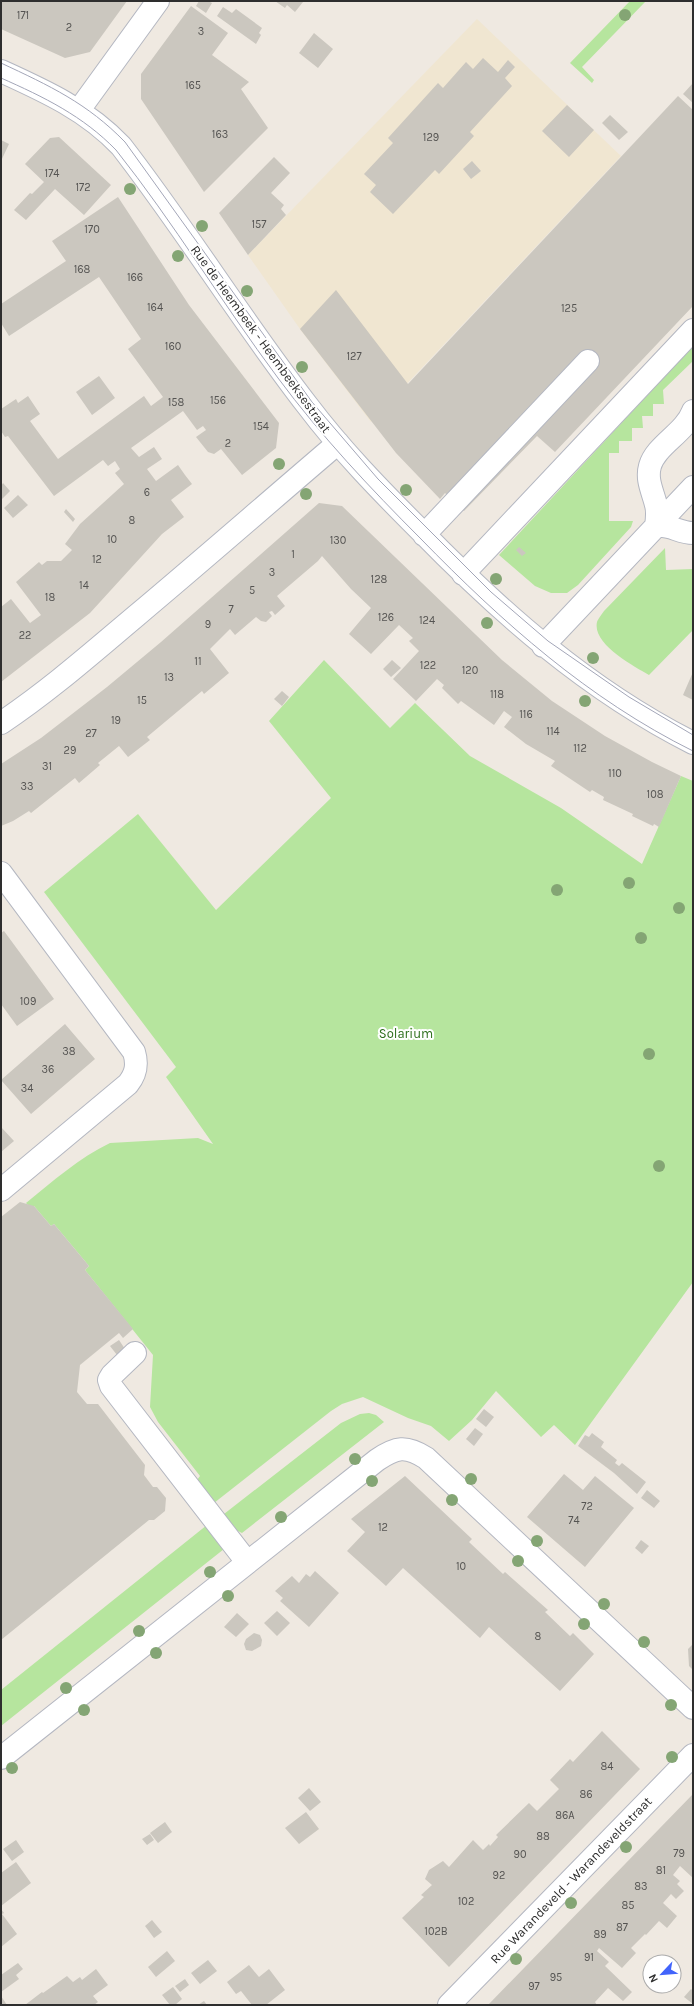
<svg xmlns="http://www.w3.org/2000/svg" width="694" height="2006" viewBox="0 0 694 2006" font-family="Karla,sans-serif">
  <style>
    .education { fill: #f0e6d1 }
    .green { fill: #b6e59e }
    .building { fill: #cbc7bf }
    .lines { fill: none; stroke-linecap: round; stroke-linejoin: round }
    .minor-casing { stroke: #b4b7c1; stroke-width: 24 }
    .minor { stroke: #fff; stroke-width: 22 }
    .tram { stroke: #a3a6b8; stroke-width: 1 }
    .tree { fill: #84a574 }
    .labels { text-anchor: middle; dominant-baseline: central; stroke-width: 4; stroke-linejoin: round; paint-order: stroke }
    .number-label { font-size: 11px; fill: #555452 }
    .street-label { font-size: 13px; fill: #2e2e2e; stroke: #fff }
    .park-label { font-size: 13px; fill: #2c6e1b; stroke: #fff }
  </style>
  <rect width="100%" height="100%" fill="#efe9e1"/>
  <path class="education" d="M477,19L621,156L371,422L300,329L248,255Z"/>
  <path class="green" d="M630,1H646L582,67L594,80L592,83L570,63Z
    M693,346V361L663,390L664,404H653V416H642L643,428H632V441H619V453H609V521H633L631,527L578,585L567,593H551L535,586L499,555Z
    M665,548L666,570L693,569V630L649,675C634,666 592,644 597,622C598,619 602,614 604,611Z
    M324,660L390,728L415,703L470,756L561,808L642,864L681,776L693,781V1282L575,1445L554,1425L541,1437L496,1391L472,1420L449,1441L431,1426L408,1418L363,1397L342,1404L331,1411L214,1503L197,1480L200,1476L158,1422L150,1407L153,1355L85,1270L89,1266L54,1224L51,1226L34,1206H29L26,1203C53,1181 79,1158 110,1143L198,1138L213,1144L166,1077L176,1067L44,892L138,814L216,910L331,798L269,721Z
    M369,1413L376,1415L384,1422L242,1533L236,1530L224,1514L341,1423L360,1414Z
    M207,1525L224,1549L1,1726V1690Z"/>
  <path class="building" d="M1,1H127L90,52L65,58L1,29Z
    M199,1H208L212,3L206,13L196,6Z
    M275,1H300L303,2L295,12L287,5L285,8Z
    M191,6L228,33L212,55L249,82L241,89L268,128L204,192L141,99V74Z
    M223,7L232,13L236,9L262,28L259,33L261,35L256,44L217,16Z
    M314,33L333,49L318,68L299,53Z
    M483,58L498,72L508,60L515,67L505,78L512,86L470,132L474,136L439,174L435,170L393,214L370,192L376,185L364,174L393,143L388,138L438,83L443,88L466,62L473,69Z
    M693,83V103L683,94Z
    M678,96L693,110V306L555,452L537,436L464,511L445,493L440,499L396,453L300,329L336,290L408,384Z
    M567,105L594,130L569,157L542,131Z
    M610,115L628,132L619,140L602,123Z
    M59,137L111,185L84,215L55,189L26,220L14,210L30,193L32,194L44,182L25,164L50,138Z
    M1,140L9,144L1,161Z
    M274,157L290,173L271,193L284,205L281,209L286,215L248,255L219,213Z
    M472,161L481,171L471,179L463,169Z
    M118,197L189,305L279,423L276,448L242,475L221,449L214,454L208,452L196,437L206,430L203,426L197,430L183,411L131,448L139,457L154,447L162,459L147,469L156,481L178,465L185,475L192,484L171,500L184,517L162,534L90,613L1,682V607L11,599L30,623L41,615L16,582L39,562L42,565L47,561H61L72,550L65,544L80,524L124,484L115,473L120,469L115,461L108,466L103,460L54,496L8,436L5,437L1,431V409L16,399L18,403L28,396L40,414L30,421L58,459L144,396L151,406L163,397L128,349L141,339L99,277L9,336L1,323V304L66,261L52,241Z
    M99,376L115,398L92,415L76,392Z
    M3,483L10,491L1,500V486Z
    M18,495L28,505L13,518L4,508Z
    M319,503L342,506L502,660L552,701L605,736L652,762L681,776L659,827L654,824L653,826L632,816L633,814L603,800L604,797L592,790L590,792L551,766L555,761L526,744L504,727L512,717L504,711L494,725L461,701L458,704L442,688L444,685L437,679L416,701L393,679L419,651L409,641L413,638L399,625L371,654L349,634L371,608L351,589L322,556L318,561L277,596L285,606L275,615L272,611L269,612L272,616L266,622L261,621L256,617L235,635L230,629L210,649L229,673L204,694L202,691L147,737L150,740L128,757L119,746L98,763L100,765L79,783L75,778L31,813L29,811L13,821L1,826V764L41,738L107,687L161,642Z
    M66,509L75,519L73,522L64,512Z
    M519,547L526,553L522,556L516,550Z
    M392,660L401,668L391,677L383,669Z
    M693,672V700L683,695Z
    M282,691L289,697L282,706L274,699Z
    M4,931L54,999L17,1026L1,1004V933Z
    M65,1024L95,1059L31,1114L1,1080Z
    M1,1127L14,1141L1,1152Z
    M20,1202L34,1206L51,1226L54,1224L89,1266L85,1270L133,1329L123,1338L119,1333L80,1365L77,1392L87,1404H98L145,1465L144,1475L153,1487H157L166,1498L165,1511L154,1520H149L1,1640V1217Z
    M119,1340L125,1349L117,1355L110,1346Z
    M484,1409L494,1417L486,1427L476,1419Z
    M475,1428L483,1434L474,1446L466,1439Z
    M592,1433L604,1442L601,1447L617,1460L615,1463L619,1466L622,1463L646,1482L637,1494L614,1473L578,1446L585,1435L589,1437Z
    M564,1474L583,1490L595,1476L634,1508L585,1567L527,1517Z
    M405,1476L472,1539L469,1542L503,1574L505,1572L548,1610L545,1612L570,1636L573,1633L594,1654L560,1691L489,1627L480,1638L403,1568L386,1586L347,1551L365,1532L351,1519Z
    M647,1490L660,1501L654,1508L641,1498Z
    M641,1540L649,1546L642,1554L635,1548Z
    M315,1571L339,1593L309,1627L280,1601L283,1598L275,1591L292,1576L299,1583L306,1574L310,1577Z
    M277,1611L290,1623L277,1636L264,1623Z
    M237,1613L249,1624L236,1637L224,1627Z
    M254,1633L260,1635L262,1640L261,1646L252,1651L246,1650L244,1644L246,1639Z
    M693,1644V1670L689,1666L688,1649Z
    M602,1731L640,1769L449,1967L402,1918L424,1897L421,1895L432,1885L425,1879L429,1870L443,1861L449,1867L473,1840L483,1850L489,1844L490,1846L498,1837L496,1835L529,1803L537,1811L559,1789L550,1780L570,1759L573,1762Z
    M309,1788L321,1802L310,1811L298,1798Z
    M693,1794V1878L680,1866L673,1875L680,1881L677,1884L684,1891L676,1899L671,1894L663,1903L677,1916L667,1928L659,1921L646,1935L645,1934L631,1948L636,1953L622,1968L599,1948L597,1951L609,1962L605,1966L632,1992L623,2001L608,1988L595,2002L597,2005H488Z
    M306,1812L319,1829L299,1844L285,1828Z
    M165,1822L172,1832L158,1843L150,1833Z
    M150,1834L154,1840L147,1845L142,1839Z
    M16,1840L24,1852L12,1861L3,1849Z
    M16,1862L31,1883L1,1906V1873Z
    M1,1909L4,1913L2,1914L17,1934L1,1947Z
    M152,1920L162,1932L154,1938L145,1926Z
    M167,1951L175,1961L156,1977L148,1967Z
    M208,1960L217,1971L200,1984L191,1973Z
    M18,1963L23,1969L16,1975L19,1979L1,1992V1975Z
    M249,1965L259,1977L269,1969L285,1990L266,2005H252L241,1991L236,1994L227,1982Z
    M96,1969L108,1985L93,1996L98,2002L94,2005H25L42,1992L43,1993L67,1976L73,1982L80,1977L82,1980Z
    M185,1979L189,1985L180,1992L175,1986Z
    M173,1987L182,1999L175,2005H170L162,1995Z
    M691,1989L693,1991V2004L684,1997Z
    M1,1996L7,2005H1Z
    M204,2001L207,2005H198Z"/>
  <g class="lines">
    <g class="minor-casing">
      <path id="minor" d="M1,71C45,91 87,110 121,146C186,230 242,321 307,405C341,450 380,490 420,530C501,613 588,690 693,743
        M79,110L158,1
        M693,411C685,433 656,445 650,466C646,480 653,492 656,505C658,512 657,519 656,526C670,524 679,533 693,533
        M424,535L588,361
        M463,574L693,330
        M543,646L693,487
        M1,723C49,691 92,653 136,616C204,559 270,501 338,443
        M1,873L134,1052C138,1065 136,1074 128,1084L1,1190
        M135,1353L112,1375L109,1380L111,1386L247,1562
        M1,1758L377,1460C396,1447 406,1445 426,1458L693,1708
        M449,2005L693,1755"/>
    </g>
    <use href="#minor" class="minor"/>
    <path class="tram" d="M1,63C50,86 87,103 125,142L312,402L378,479L491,592L548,641L629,697L693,735
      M1,78C44,97 83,116 116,150C174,223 222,303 278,378C321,436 370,488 421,539C502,622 588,699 693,751"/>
  </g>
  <g class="tree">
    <circle cx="625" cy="15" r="6"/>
    <circle cx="130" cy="189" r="6"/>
    <circle cx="202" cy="226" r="6"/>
    <circle cx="178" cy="256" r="6"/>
    <circle cx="247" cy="291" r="6"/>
    <circle cx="302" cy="367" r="6"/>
    <circle cx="279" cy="464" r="6"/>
    <circle cx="406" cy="490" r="6"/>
    <circle cx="306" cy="494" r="6"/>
    <circle cx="496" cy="579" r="6"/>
    <circle cx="487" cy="623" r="6"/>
    <circle cx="593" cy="658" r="6"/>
    <circle cx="585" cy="701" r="6"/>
    <circle cx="629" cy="883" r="6"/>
    <circle cx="557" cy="890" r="6"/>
    <circle cx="679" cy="908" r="6"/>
    <circle cx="641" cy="938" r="6"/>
    <circle cx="649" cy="1054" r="6"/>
    <circle cx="659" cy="1166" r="6"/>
    <circle cx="355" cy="1459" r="6"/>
    <circle cx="471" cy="1479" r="6"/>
    <circle cx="372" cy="1481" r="6"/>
    <circle cx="452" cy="1500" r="6"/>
    <circle cx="281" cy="1517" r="6"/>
    <circle cx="537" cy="1541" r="6"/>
    <circle cx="518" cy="1561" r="6"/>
    <circle cx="210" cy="1572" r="6"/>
    <circle cx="228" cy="1596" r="6"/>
    <circle cx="604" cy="1604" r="6"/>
    <circle cx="584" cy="1624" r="6"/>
    <circle cx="139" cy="1631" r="6"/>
    <circle cx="644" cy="1642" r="6"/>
    <circle cx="156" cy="1653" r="6"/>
    <circle cx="66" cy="1688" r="6"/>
    <circle cx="671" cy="1705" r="6"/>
    <circle cx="84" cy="1710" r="6"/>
    <circle cx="672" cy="1757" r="6"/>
    <circle cx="12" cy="1768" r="6"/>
    <circle cx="626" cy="1847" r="6"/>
    <circle cx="571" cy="1903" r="6"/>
    <circle cx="516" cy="1959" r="6"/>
  </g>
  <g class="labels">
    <g class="number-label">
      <text x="23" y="15">171</text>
      <text x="69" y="27">2</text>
      <text x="201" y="31">3</text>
      <text x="193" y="85">165</text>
      <text x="220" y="134">163</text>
      <text x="431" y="137">129</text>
      <text x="52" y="173">174</text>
      <text x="83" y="187">172</text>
      <text x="259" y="224">157</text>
      <text x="92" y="229">170</text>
      <text x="82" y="269">168</text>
      <text x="135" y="277">166</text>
      <text x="155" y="307">164</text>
      <text x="569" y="308">125</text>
      <text x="173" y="346">160</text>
      <text x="354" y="356">127</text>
      <text x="218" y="400">156</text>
      <text x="176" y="402">158</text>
      <text x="261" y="426">154</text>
      <text x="228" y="443">2</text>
      <text x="147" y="492">6</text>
      <text x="132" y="520">8</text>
      <text x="112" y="539">10</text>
      <text x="338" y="540">130</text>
      <text x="293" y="554">1</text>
      <text x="97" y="559">12</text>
      <text x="272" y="572">3</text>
      <text x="379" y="579">128</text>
      <text x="84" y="585">14</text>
      <text x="252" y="590">5</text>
      <text x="50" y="597">18</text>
      <text x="231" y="609">7</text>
      <text x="386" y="617">126</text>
      <text x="427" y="620">124</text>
      <text x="208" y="624">9</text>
      <text x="25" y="635">22</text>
      <text x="198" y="661">11</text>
      <text x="428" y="665">122</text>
      <text x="470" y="670">120</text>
      <text x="169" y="677">13</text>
      <text x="497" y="694">118</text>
      <text x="142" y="700">15</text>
      <text x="526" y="714">116</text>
      <text x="116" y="720">19</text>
      <text x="553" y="731">114</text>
      <text x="91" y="733">27</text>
      <text x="580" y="748">112</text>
      <text x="70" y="750">29</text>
      <text x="47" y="766">31</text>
      <text x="615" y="773">110</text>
      <text x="27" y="786">33</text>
      <text x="655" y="794">108</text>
      <text x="28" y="1001">109</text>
      <text x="69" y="1051">38</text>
      <text x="48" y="1069">36</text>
      <text x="27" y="1088">34</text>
      <text x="587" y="1506">72</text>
      <text x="574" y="1520">74</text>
      <text x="383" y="1527">12</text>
      <text x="461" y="1566">10</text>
      <text x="538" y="1636">8</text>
      <text x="607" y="1766">84</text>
      <text x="586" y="1794">86</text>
      <text x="565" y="1815">86A</text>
      <text x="543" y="1836">88</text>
      <text x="679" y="1853">79</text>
      <text x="520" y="1854">90</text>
      <text x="661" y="1870">81</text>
      <text x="499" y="1875">92</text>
      <text x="641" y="1886">83</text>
      <text x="466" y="1901">102</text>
      <text x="628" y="1905">85</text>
      <text x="622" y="1927">87</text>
      <text x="436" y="1931">102B</text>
      <text x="600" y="1934">89</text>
      <text x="589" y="1957">91</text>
      <text x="556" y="1977">95</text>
      <text x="534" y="1986">97</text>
    </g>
    <g class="street-label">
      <text transform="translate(261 339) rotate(54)">Rue de Heembeek - Heembeeksestraat</text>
      <text transform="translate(571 1880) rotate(-46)">Rue Warandeveld - Warandeveldstraat</text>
    </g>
    <g class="park-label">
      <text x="406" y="1033">Solarium</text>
    </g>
  </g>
  <rect width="694" height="2006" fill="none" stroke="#2e2e2e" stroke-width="4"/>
  <g transform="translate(662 1974) rotate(244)"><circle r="19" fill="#ffffff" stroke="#ababab"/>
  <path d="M0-3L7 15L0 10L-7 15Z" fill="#4264fb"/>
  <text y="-6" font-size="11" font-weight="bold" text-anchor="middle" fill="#2e2e2e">N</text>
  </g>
</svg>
